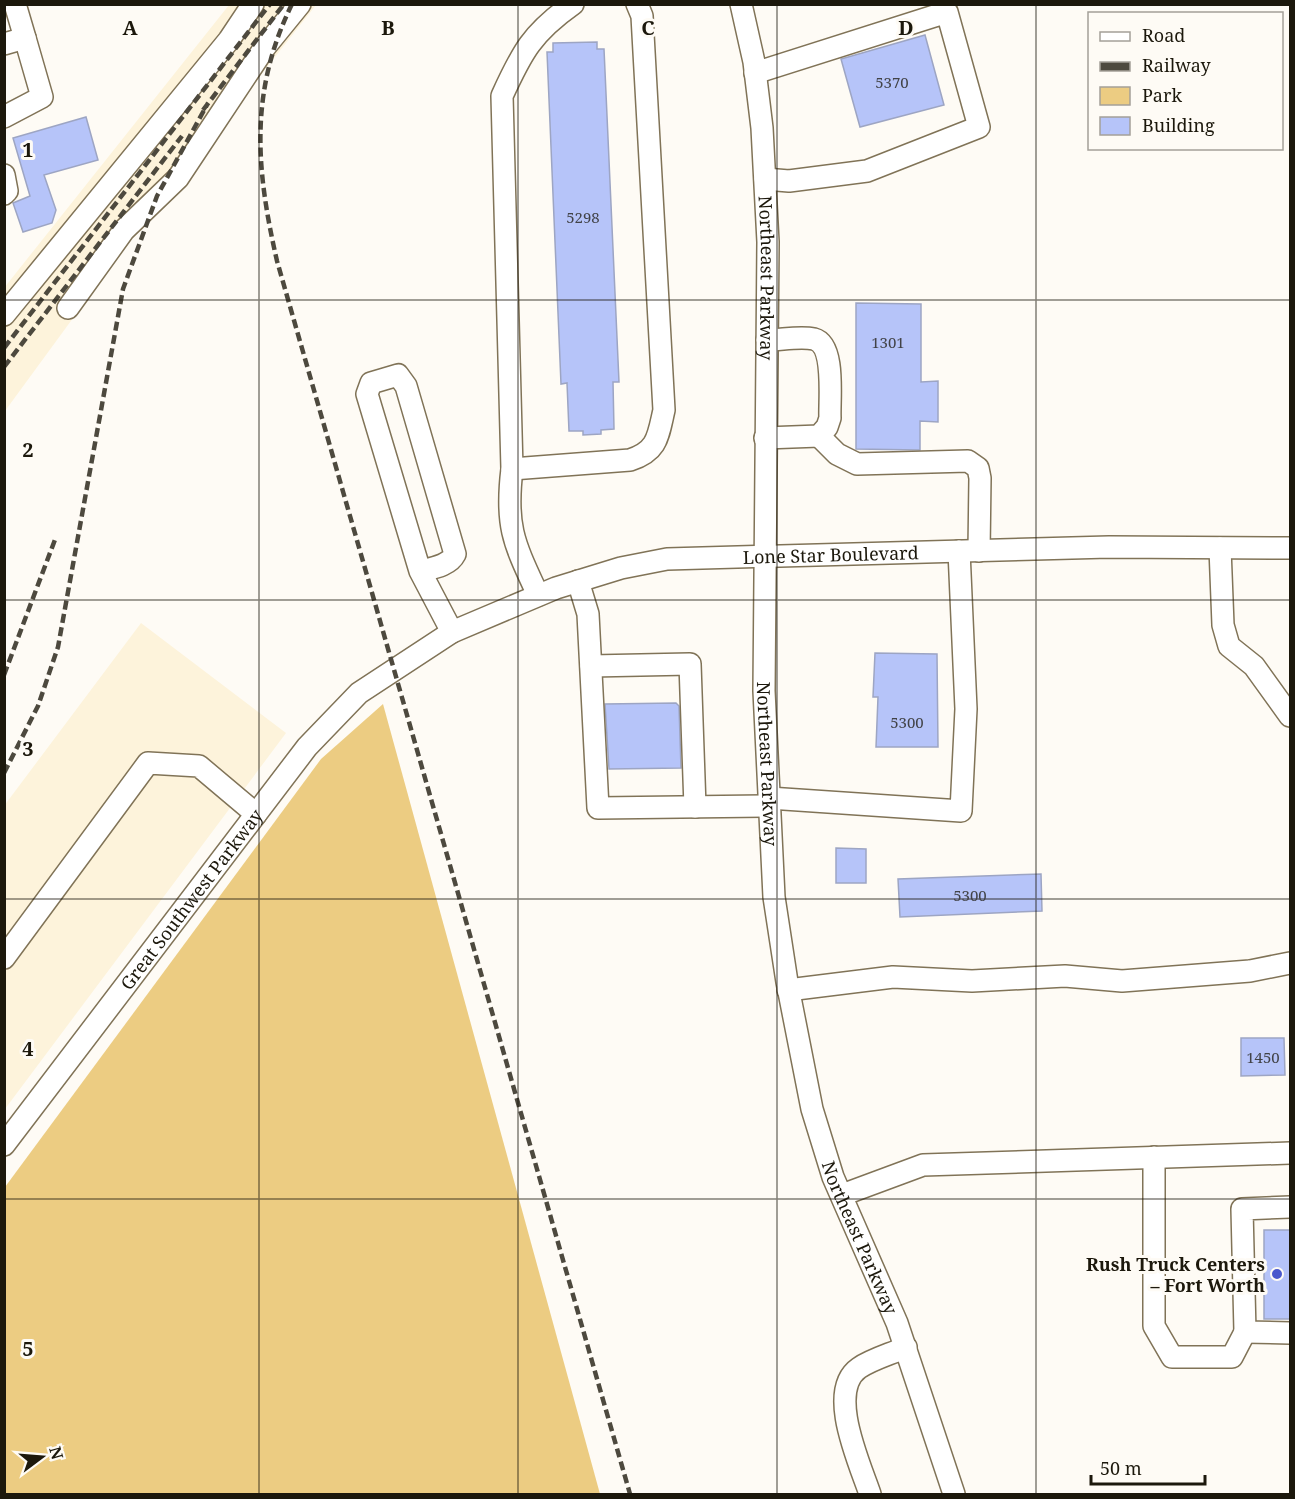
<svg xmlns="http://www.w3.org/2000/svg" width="1295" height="1499" viewBox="0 0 1295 1499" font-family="'Noto Serif',serif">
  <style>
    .built { fill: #fdf3db }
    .green { fill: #eccc82 }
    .building { fill: #b6c4f9; stroke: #9da5c3; stroke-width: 1.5 }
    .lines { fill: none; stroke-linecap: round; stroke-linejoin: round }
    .minor-casing { stroke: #807357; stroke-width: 24 }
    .minor { stroke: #fff; stroke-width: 21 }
    .rail { stroke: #4d493e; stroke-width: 4.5; stroke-dasharray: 9 4.5; stroke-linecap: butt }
    .grid { fill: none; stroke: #1c180c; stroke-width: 1.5; stroke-opacity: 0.55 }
    .poi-dot { fill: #4a58cd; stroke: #fefbf5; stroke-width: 2 }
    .labels { text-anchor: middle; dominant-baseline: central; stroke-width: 6; stroke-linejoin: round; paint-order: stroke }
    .number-label { font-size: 15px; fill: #424347 }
    .street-label { font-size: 18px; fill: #1c180c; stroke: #fefbf5 }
    .poi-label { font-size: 18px; font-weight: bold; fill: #1c180c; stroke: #fefbf5; text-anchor: end }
    .grid-label { font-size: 20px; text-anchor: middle; font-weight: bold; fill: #1c180c; stroke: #fefbf5; stroke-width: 6; stroke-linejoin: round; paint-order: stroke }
  </style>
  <rect width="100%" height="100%" fill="#fefbf5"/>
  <path class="built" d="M229,5H316L128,243L5,411L4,288Z
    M141,623L286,733L5,1109L4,806Z"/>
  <path class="green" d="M383,704L600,1494H5V1187L321,759Z"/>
  <path class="building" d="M925,35L944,105L860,127L841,59Z
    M597,42V49H604L619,382H613L614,429L601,430V434L583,435V431H569L567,383L561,384L547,52H553V43Z
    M86,117L98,160L44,175L56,210L52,223L23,232L13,203L30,196L13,138Z
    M856,303L921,304V382L938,381V422L920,421V450L856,449Z
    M875,653L937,654L938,747H876L878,697H873Z
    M676,703L679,706L681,768L609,769L605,704Z
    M836,848L866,849V883H836Z
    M1041,874L1042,911L900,917L898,879Z
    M1241,1038H1284L1285,1075L1241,1076Z
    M1264,1230H1290V1319H1264Z"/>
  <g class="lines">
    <g class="minor-casing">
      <g id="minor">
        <path id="s1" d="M741,4L754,62L762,128L768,242L764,691L774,897L787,982L812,1109L833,1177L897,1323L954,1494"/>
        <path d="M4,44L25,38L15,4"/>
        <path d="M755,73L947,12L979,127L867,171L789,181L765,179"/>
        <path d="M4,117L42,97L25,38"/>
        <path d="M4,175L7,191L4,194"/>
        <path d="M68,308L124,230L178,178L265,47L300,4"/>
        <path d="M4,315L229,40L253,4"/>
        <path d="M819,436L837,454L857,464L968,461L978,468L980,478L979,551"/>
        <path d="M765,438L819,436L827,427L830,418C829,400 836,345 814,339C800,336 781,340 767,340"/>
        <path d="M512,469L630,460C658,451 658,436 664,410L642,16L637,4"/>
        <path d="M1220,548L1223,625L1229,646L1254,666L1290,716"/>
        <path d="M420,571C432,568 449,566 455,554L406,386L398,375L371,383L367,394L420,571L452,632"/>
        <path d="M578,581L588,614L598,808L769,806"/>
        <path d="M538,595C514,543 505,527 512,469L502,96C522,52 532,33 573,4"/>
        <path d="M591,666L690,664L695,807"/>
        <path d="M769,798L961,811L966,709L959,551"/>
        <path d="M4,958L148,763L199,766L256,814"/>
        <path d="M788,990L893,977L972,981L1065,976L1122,981L1250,971L1290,963"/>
        <path id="s2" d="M4,1145L307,747L359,693L452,632L556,588L621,568L667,559L1109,547L1290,548"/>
        <path d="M1154,1157V1326L1172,1357H1232L1245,1332"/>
        <path d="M842,1195L923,1165L1290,1153"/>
        <path d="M1290,1207L1242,1209L1245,1332L1290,1333"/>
        <path d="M870,1494C860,1464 826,1391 859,1368C872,1359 891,1354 906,1347"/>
      </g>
    </g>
    <use href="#minor" class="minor"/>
    <path class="rail" d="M292,4C249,92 256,169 277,261L630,1494
      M203,110L284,4
      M4,348L270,4
      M4,367L182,136
      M4,675L56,537
      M4,773L38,706L58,647L123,289L157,196L208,103"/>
  </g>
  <path class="grid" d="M259,4V1494M518,4V1494M777,4V1494M1036,4V1494M4,300H1290M4,600H1290M4,899H1290M4,1199H1290"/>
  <circle class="poi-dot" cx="1277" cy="1274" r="6"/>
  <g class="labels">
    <g class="number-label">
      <text x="892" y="82">5370</text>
      <text x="583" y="217">5298</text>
      <text x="888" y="342">1301</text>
      <text x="907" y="722">5300</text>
      <text x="970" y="895">5300</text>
      <text x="1263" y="1057">1450</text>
    </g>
    <g class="street-label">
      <text stroke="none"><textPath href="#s1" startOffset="276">Northeast Parkway</textPath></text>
      <text stroke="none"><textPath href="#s2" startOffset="1078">Lone Star Boulevard</textPath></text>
      <text stroke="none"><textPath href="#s1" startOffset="762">Northeast Parkway</textPath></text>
      <text stroke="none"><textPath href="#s2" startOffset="309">Great Southwest Parkway</textPath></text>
      <text stroke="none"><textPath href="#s1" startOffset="1248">Northeast Parkway</textPath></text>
    </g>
    <g class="poi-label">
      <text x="1265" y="1264">Rush Truck Centers<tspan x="1265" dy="21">– Fort Worth</tspan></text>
    </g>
  </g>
  <g class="grid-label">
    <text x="130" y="35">A</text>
    <text x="388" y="35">B</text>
    <text x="648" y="35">C</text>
    <text x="906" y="35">D</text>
    <text x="28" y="157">1</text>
    <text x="28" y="457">2</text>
    <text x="28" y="756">3</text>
    <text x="28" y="1056">4</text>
    <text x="28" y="1356">5</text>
  </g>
  <rect width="1295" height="1499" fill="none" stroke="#1c180c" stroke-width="12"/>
  <rect x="1088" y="12" width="195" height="138" fill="#fefbf5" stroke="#a4a098" stroke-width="1.5"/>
  <rect x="1100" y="32" width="30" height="9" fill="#ffffff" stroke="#a4a098" stroke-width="1.5"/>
  <text x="1142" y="42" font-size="18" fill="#1c180c">Road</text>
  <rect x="1100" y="62" width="30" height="9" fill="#4d493e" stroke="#a4a098" stroke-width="1.5"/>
  <text x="1142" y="72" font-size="18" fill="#1c180c">Railway</text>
  <rect x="1100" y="87" width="30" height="18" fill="#eccc82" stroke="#a4a098" stroke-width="1.5"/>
  <text x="1142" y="102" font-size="18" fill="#1c180c">Park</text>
  <rect x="1100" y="117" width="30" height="18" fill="#b6c4f9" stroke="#a4a098" stroke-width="1.5"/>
  <text x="1142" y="132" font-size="18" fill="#1c180c">Building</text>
  <g transform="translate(42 1457) rotate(74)" stroke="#fefbf5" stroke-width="4.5" paint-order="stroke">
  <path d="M0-4.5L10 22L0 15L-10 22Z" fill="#1c180c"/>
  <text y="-9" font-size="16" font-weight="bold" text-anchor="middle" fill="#1c180c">N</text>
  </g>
  <path d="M1091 1475v9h114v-9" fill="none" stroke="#1c180c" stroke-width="3"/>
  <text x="1100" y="1475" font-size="18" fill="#1c180c" stroke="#fefbf5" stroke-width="4.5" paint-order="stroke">50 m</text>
</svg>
